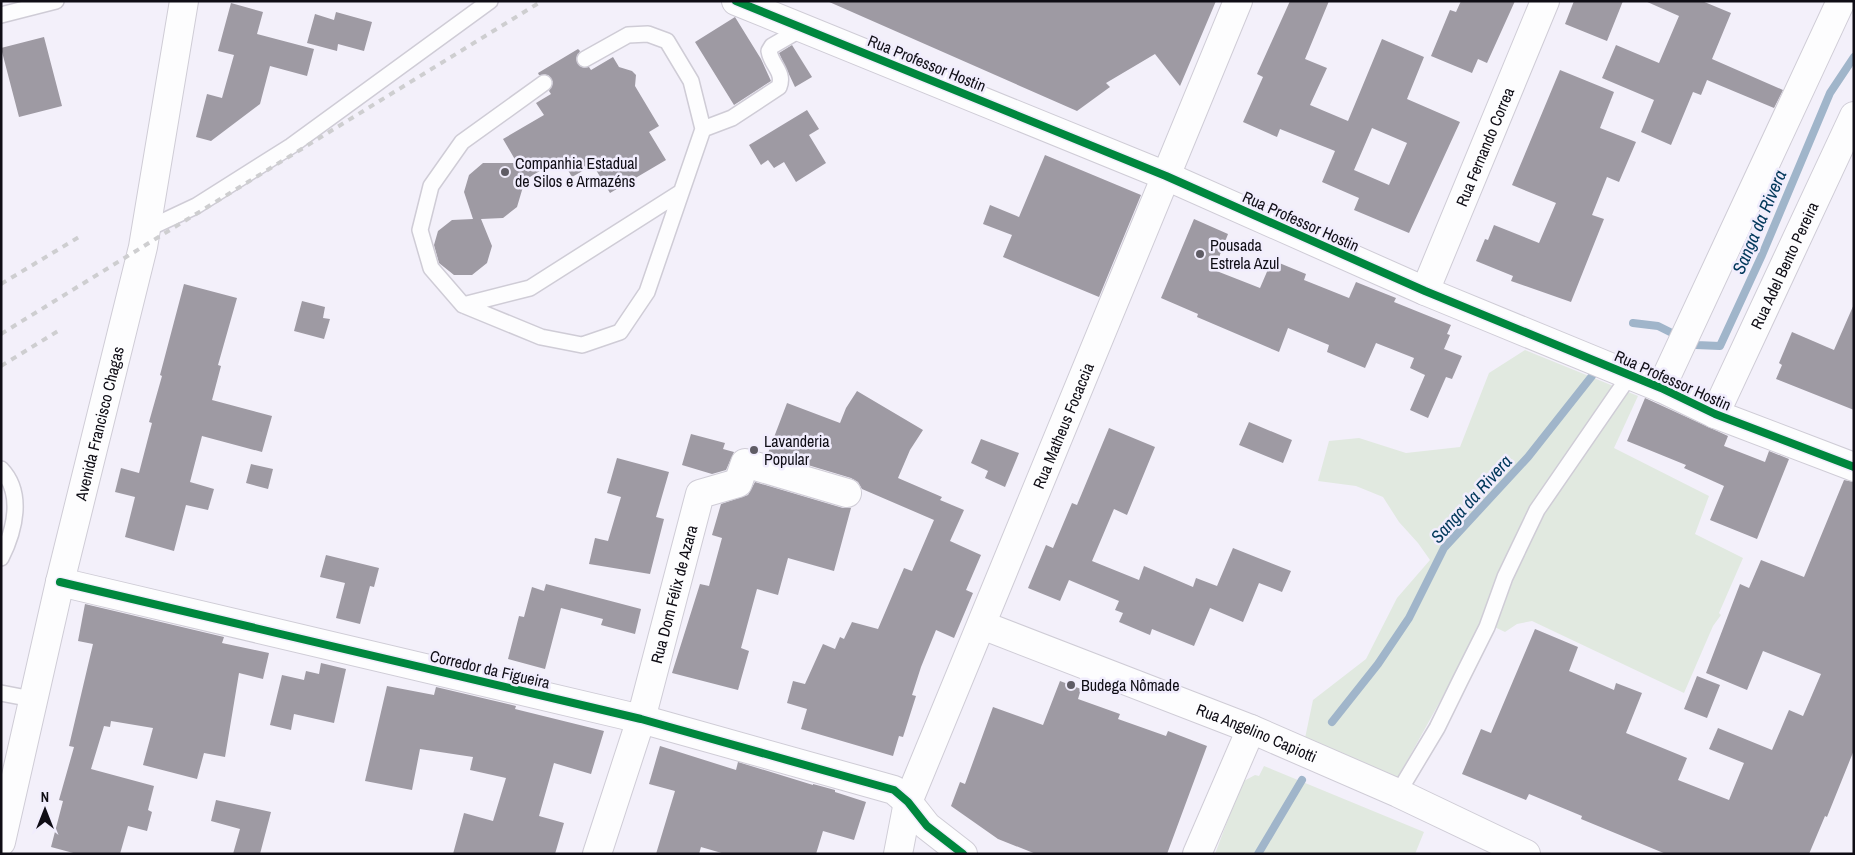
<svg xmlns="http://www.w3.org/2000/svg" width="1855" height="855" viewBox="0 0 1855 855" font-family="'Archivo Narrow',sans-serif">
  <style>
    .green { fill: #e1e9e0 }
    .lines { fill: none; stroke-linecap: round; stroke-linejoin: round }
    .stream { stroke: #a0b5ca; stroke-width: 8 }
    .building { fill: #9e9aa3; fill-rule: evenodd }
    .lane-casing { stroke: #cfccd6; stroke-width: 18 }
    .street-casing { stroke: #cfccd6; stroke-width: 30 }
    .secondary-casing { stroke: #cfccd6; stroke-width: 30 }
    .lane { stroke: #fdfdfe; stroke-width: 15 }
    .street { stroke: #fdfdfe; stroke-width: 28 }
    .secondary { stroke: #fdfdfe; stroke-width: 28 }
    .rail { stroke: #ceced0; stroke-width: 4; stroke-dasharray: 6 6; stroke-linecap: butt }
    .cycleway-casing { stroke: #f1edfd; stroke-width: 11 }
    .cycleway { stroke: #00873e; stroke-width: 8 }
    .poi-dot { fill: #5f5c65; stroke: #f1edfd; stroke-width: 2 }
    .labels { text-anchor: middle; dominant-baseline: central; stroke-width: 5; stroke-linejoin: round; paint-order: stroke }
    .street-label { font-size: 16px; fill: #0f0d15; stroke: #f1edfd }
    .poi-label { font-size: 16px; fill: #0f0d15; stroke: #f1edfd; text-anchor: start }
    .water-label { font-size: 18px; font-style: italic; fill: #00375a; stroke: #f1edfd }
  </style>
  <rect width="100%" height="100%" fill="#f3f0fa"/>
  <path class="green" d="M1525,350L1638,396L1614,448L1709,496L1695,534L1743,558L1719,613L1721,615L1713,626L1684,693L1532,621L1517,624L1505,632L1484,622L1391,790L1304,743L1313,700L1366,659L1397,598L1430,560L1418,543L1399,522L1383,497L1356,486L1318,481L1329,441L1359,438L1406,453L1460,447L1489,373Z
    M1264,766L1424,832L1415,854H1215L1242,782L1255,775L1259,776Z"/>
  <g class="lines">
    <path class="stream" d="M1633,323L1658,326L1696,345L1720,346L1762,255L1830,93L1854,57
      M1332,722L1378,664L1409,618L1444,548L1528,457L1592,376
      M1258,854L1302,780"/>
  </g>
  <path class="building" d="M827,1H1216L1180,86L1155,54L1106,83L1110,87L1077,111Z
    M1290,1H1329L1305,59L1327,68L1310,105L1348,121L1382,39L1424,57L1407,99L1460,122L1409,233L1354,210L1359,198L1322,182L1335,151L1280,129L1277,137L1243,122L1263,77L1257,74ZM1372,128L1407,143L1389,185L1354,170Z
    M1461,1H1515L1487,63L1478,59L1472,73L1431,56L1450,10L1456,12Z
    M1574,1H1623L1607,41L1565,24Z
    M1645,1H1702L1731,13L1712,59L1783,90L1774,108L1707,80L1701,95L1693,92L1671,145L1641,132L1654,100L1602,78L1616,45L1659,63L1679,16Z
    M231,3L263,12L257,34L314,49L307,76L270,66L260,104L211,141L196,137L207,94L222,98L234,55L218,51Z
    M336,12L372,22L364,51L338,44L337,51L307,43L315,14L334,20Z
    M735,17L761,59L771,81L734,105L695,42Z
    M44,37L62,106L19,117L1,48Z
    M792,45L812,77L795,87L779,53Z
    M578,49L580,51L576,59L581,67H589L591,70L613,57L619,67L632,71L636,75L635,86L659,126L649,132L666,160L610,193L593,165L572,177L561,158L525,180L517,207L503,218L481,219L492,246L487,263L472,275H454L439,263L434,245L438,231L452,220L473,219L464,192L469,175L483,163H517L503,139L544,115L536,103L551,94L549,91L553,82L548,75H539L538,73Z
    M1560,70L1614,92L1600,128L1636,142L1619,182L1607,177L1592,215L1604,219L1571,302L1511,281L1513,276L1476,261L1485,239L1488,240L1494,225L1539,243L1556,203L1512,185Z
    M807,110L819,129L809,135L826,163L796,182L784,162L774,168L768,160L761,165L749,145Z
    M1045,155L1141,195L1099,297L1003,257L1012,235L983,224L990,205L1019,217Z
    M1194,219L1228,234L1214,270L1260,288L1272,260L1306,274L1304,280L1349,298L1356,282L1396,298L1394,302L1451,325L1447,334L1450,335L1444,349L1462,356L1452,379L1446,377L1428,418L1410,410L1425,375L1410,368L1414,358L1376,343L1365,368L1327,352L1329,345L1288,328L1279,352L1197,317L1198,314L1161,298Z
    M184,284L237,298L218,365L221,366L212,400L272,416L262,452L202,436L190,482L214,489L208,510L186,505L174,551L125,537L135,497L115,492L121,468L139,473L152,423L149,422L162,376L160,375Z
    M302,301L325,307L323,318L330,319L324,339L294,331Z
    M1854,304V410L1776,379L1782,365L1779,363L1792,332L1834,350Z
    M857,391L923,430L910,450L898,478L942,497L940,500L964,510L950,541L981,555L966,590L973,593L954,638L936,630L921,667L912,695L916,696L903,737L899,736L893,756L801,729L807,709L787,703L793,681L805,684L823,644L835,649L840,637L844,639L852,622L878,629L904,568L912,571L934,520L862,489L858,482L851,478L768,453L787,403L840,423L846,408Z
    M1645,398L1728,436L1724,446L1765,462L1769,451L1789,459L1757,539L1710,520L1724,486L1684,468L1686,465L1627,441Z
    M1249,422L1292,440L1283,463L1239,445Z
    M1109,428L1155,447L1127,515L1114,509L1092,561L1139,580L1144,566L1193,587L1196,578L1217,586L1233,548L1291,571L1282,592L1259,583L1243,622L1210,608L1194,646L1152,629L1150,635L1119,622L1123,613L1115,610L1119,601L1069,580L1060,601L1028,588L1046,545L1053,548L1072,503L1077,505Z
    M691,434L725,443L723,449L734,452L726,470L712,474L682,465Z
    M981,439L1019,453L1005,487L985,478L988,471L971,463Z
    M617,458L669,472L656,517L664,519L650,574L589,564L595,538L608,541L621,497L607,493Z
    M251,464L273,469L268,489L246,483Z
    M1844,480L1854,482V750L1827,817L1825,816L1809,854H1666L1581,819L1582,816L1529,794L1526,800L1462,774L1481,729L1491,733L1535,629L1578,647L1569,671L1614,690L1616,683L1642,693L1626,733L1687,758L1678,780L1729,800L1744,763L1709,749L1718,728L1772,750L1789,710L1803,716L1821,674L1763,651L1747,690L1706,673L1740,584L1749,588L1761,560L1804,577Z
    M755,482L843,508H851L834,571L788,558L778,595L757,589L741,648L749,651L738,690L672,673L700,584L709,586L722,538L712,535L721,504L748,495Z
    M326,555L379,568L374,587L370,586L360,624L336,618L345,583L320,577Z
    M546,584L641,609L635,634L601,625L603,619L561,608L545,669L508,659L519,616L524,617L532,587L544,591Z
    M85,604L224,637L222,643L269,653L263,679L239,673L225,757L204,753L197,779L143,765L153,728L111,721L110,727L104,726L91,769L154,786L148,810L152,812L147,831L128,826L120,854H77L51,847L63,801L59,800L74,747L69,746L93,644L78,641Z
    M321,663L346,669L334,723L294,714L291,730L270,725L282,675L304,680L306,671L319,674Z
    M1697,676L1720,685L1707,718L1684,709Z
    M1060,681L1081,689L1078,699L1120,714L1118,719L1166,736L1168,731L1207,746L1167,854H1036L998,839L951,806L960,782L965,784L993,707L1043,725Z
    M387,686L434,695L436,687L516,706L515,709L604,731L591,774L554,763L539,816L564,823L555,854H453L464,813L493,821L506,778L470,770L473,757L420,749L412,790L365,781Z
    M660,746L736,770L738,762L813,785V784L835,790V792L866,802L854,840L823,831L816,854H725L701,847L699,854H656L675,791L649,784Z
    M216,800L271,812L260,854H233L240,829L211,821Z"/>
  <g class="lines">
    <g class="lane-casing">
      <path id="lane" d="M1,15L56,1
        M544,83L462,142L431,186L420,230L431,268L463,305L541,337L582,345L620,332L647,292L703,129L691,81L667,41L648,34L628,35L585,59
        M703,129L732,118L779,87C785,72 771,65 769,51L772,46L803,28
        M147,229L196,206L291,146L490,1
        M463,305L530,288L681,192
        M1,469C24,493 15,530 1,558
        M1,693L32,699
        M1398,793L1437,728L1460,681L1487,627L1505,577L1537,510L1630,375"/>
    </g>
    <g class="street-casing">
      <g id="street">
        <path d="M736,1L1166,176L1425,291L1661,388L1715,414L1854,467"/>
        <path id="s1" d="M1425,291L1545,1"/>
        <path d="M1661,388L1841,1"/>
        <path id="s2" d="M1715,414L1854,116"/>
        <path d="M60,582L641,719L894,790L908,802L927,826L963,854"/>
        <path id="s3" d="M982,625L1251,729L1398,793L1526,854"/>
        <path id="s4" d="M597,854L641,719L700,494L738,483L745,463L847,493"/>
        <path id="s5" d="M898,854L908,802L1238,1"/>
        <path d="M1197,854L1251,729"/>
      </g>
    </g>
    <g class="secondary-casing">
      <g id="secondary">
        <path id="s6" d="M1,842L60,582L143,247L184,1"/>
      </g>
    </g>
    <use href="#lane" class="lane"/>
    <use href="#street" class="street"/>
    <use href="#secondary" class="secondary"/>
    <path class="rail" d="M1,284L79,237
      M1,334L542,1
      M1,366L58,331"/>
    <g class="cycleway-casing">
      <path id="cycleway" d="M736,1L1166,176L1425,291L1661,388L1715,414L1854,467
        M60,582L641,719L894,790L908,802L927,826L963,854"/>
    </g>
    <use href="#cycleway" class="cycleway"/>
  </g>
  <g class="poi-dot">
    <circle cx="505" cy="172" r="5"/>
    <circle cx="1200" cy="254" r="5"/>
    <circle cx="754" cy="450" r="5"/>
    <circle cx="1071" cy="685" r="5"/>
  </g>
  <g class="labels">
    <g class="street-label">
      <text transform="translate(927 63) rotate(22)">Rua Professor Hostin</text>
      <text stroke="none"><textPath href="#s1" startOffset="156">Rua Fernando Correa</textPath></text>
      <text transform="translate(1301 221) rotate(24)">Rua Professor Hostin</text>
      <text stroke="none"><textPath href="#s2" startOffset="164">Rua Adel Bento Pereira</textPath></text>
      <text transform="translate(1673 380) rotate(24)">Rua Professor Hostin</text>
      <text stroke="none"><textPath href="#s6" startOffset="430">Avenida Francisco Chagas</textPath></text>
      <text stroke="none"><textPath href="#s5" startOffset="460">Rua Matheus Focaccia</textPath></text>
      <text stroke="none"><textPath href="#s4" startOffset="271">Rua Dom Félix de Azara</textPath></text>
      <text transform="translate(490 669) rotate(13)">Corredor da Figueira</text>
      <text stroke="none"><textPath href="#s3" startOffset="295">Rua Angelino Capiotti</textPath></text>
    </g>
    <g class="poi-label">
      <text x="515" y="163">Companhia Estadual<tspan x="515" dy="18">de Silos e Armazéns</tspan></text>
      <text x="1210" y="245">Pousada<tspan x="1210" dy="18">Estrela Azul</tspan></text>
      <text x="764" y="441">Lavanderia<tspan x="764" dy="18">Popular</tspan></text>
      <text x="1081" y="685">Budega Nômade</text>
    </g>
    <g class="water-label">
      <text transform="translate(1759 222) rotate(-67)">Sanga da Rivera</text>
      <text transform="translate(1471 499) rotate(-48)">Sanga da Rivera</text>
    </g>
  </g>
  <rect width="1855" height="855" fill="none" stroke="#0f0d15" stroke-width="5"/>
  <g transform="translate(45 810)" stroke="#f1edfd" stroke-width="4" paint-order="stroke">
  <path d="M0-4L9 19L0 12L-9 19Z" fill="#0f0d15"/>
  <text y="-8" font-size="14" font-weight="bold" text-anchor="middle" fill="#0f0d15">N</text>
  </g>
</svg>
